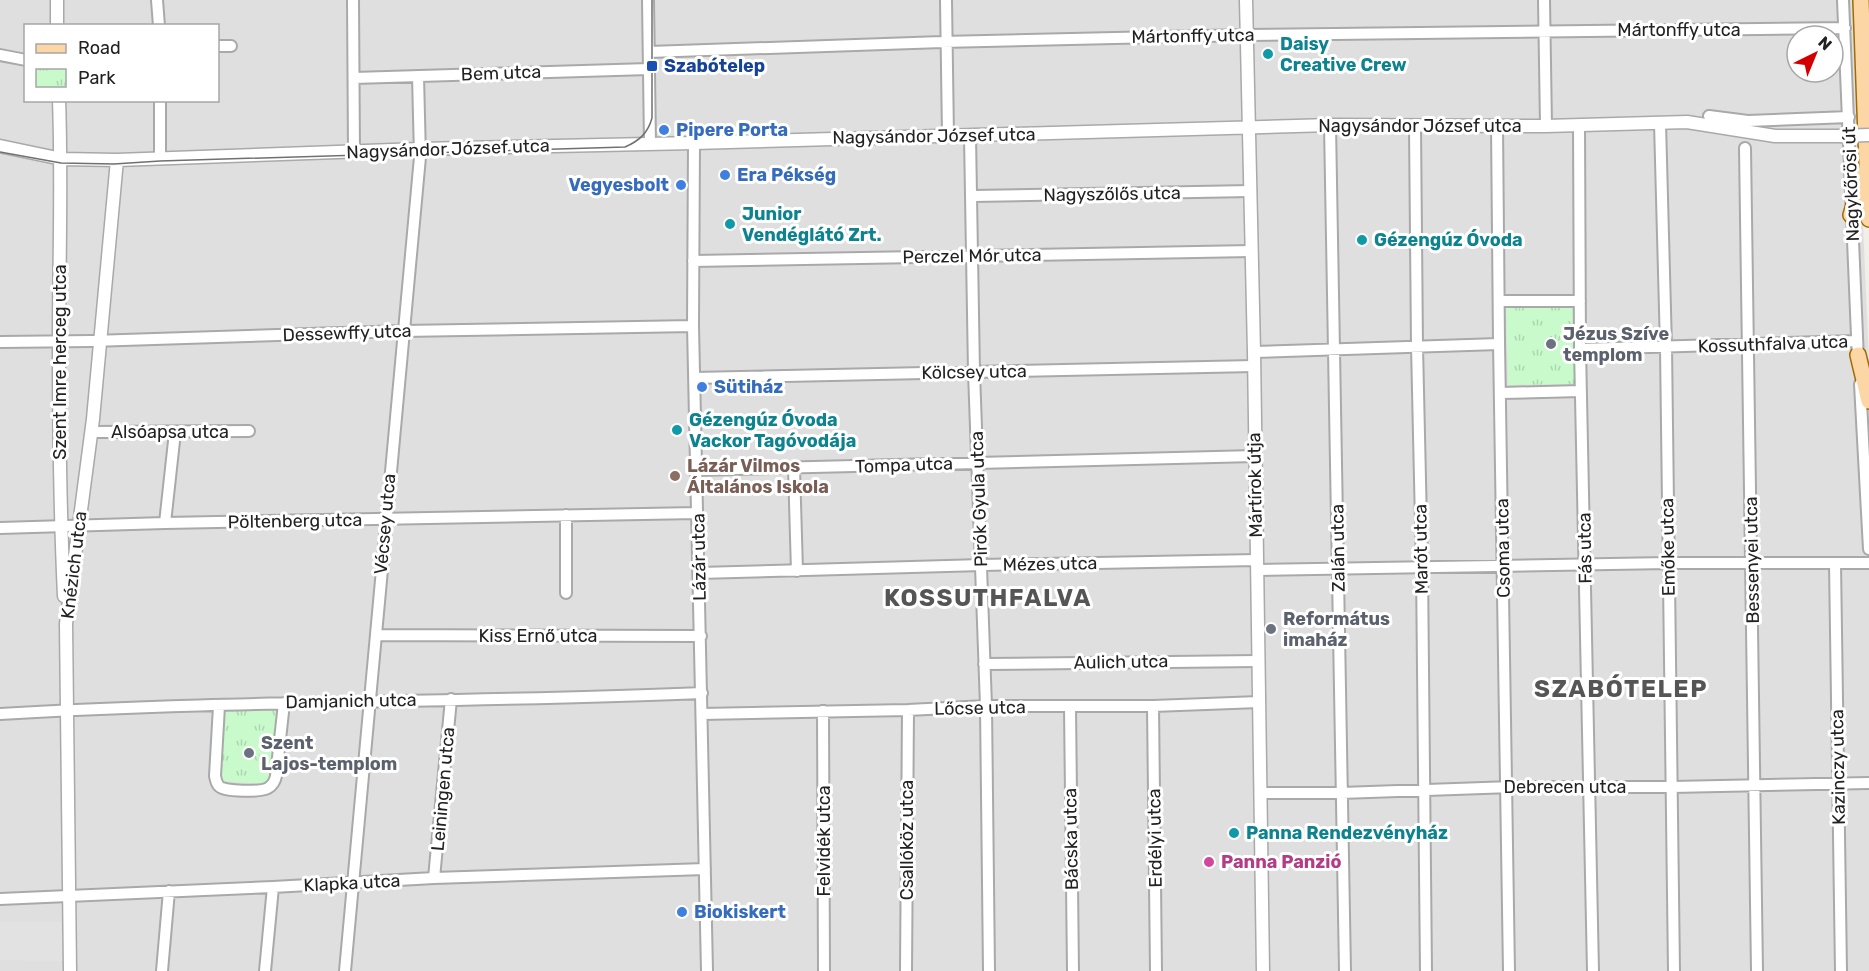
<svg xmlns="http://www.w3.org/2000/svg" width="1869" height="971" viewBox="0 0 1869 971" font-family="Rubik,sans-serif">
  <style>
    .residential { fill: #e0dfdf; fill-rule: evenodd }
    .park { fill: url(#park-tufts) }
    .parking { fill: #e2e2e2 }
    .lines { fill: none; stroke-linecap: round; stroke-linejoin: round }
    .minor-casing { stroke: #a9a9a9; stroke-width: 14 }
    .tertiary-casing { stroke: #a9a9a9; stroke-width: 15 }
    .primary-casing { stroke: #a06b00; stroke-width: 18 }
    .minor { stroke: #fff; stroke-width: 10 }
    .tertiary { stroke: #fff; stroke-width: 12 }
    .primary { stroke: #fcd6a4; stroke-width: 15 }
    .tram { stroke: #707070; stroke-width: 1.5 }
    .tertiary-bridge-casing { stroke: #a9a9a9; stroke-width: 15; stroke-linecap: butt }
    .tertiary-bridge { stroke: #fff; stroke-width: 12 }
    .culture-dot { fill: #0f9aa8; stroke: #fff; stroke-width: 2 }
    .transit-dot { fill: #1a4fb4; stroke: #fff; stroke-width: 2 }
    .shop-dot { fill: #3f7fe0; stroke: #fff; stroke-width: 2 }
    .worship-dot { fill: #6b7280; stroke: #fff; stroke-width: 2 }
    .education-dot { fill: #8d6e63; stroke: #fff; stroke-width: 2 }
    .hotel-dot { fill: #d1479c; stroke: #fff; stroke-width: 2 }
    .labels { text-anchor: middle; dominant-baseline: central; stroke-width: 6; stroke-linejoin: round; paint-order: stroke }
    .street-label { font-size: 18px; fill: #222; stroke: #fff }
    .culture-label { font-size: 18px; font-weight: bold; fill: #0d838f; stroke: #fff; text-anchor: start }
    .transit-label { font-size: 18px; font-weight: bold; fill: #164399; stroke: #fff; text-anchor: start }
    .shop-label { font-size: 18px; font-weight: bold; fill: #366cbe; stroke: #fff; text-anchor: start }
    .worship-label { font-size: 18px; font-weight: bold; fill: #5b616d; stroke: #fff; text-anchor: start }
    .education-label { font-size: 18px; font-weight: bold; fill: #785e54; stroke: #fff; text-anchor: start }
    .hotel-label { font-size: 18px; font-weight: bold; fill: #b23c85; stroke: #fff; text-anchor: start }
    .district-label { font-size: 24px; font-weight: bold; letter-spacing: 1.5px; fill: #555; stroke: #fff }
  </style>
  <defs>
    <pattern id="park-tufts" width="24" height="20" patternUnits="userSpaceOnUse" patternTransform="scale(1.5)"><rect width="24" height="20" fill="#c8facc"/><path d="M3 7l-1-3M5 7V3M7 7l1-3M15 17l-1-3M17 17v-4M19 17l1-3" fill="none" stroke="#acd6af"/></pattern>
  </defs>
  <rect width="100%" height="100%" fill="#f2efe9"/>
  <path class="residential" d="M0,0H1853L1869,360V971H0ZM26,26H218V100H26ZM1797,36H1833V72H1797Z"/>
  <path class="park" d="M1572,306L1575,384L1508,385L1506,307Z
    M279,709L272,778L264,784L222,781L219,777L222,710Z"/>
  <path class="parking" d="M0,922H63L64,961L0,960Z"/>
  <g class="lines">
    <g class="minor-casing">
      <path id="minor" d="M157,0L159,26
        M353,0L354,152
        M648,0L650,144
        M946,0L948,136
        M1544,0L1546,126
        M1843,0L1858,360
        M218,46H231
        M649,52L942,42L1247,35L1845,28
        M0,55L26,60
        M354,78L649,69
        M160,100V158
        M1709,116L1748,121L1849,117
        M1660,123L1666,347L1674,971
        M1330,125L1345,971
        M1579,125L1580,349L1593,971
        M1497,126L1499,342L1509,971
        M1415,127L1417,346L1422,568L1426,971
        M970,136L974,372L986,706L989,971
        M694,143L693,326L707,971
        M1745,148L1757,971
        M973,196L1251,191
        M693,261L1252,251
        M1499,301H1580
        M0,342L92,341L403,331L693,326
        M1580,349L1857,341
        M1254,352L1499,344
        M694,378L1254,366
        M1860,384L1869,549
        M1501,393L1581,391
        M91,432L249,431
        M794,468L797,571
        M697,470L1255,456
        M165,523L175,432
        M0,528L165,523L697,513
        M1835,563L1841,971
        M1257,570L1668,563H1869
        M699,573L982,565L1257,560
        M566,593V515
        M376,635L701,636
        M984,664L1258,661
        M219,706L215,776C216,780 216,783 219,786C224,792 261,792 268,788C273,785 275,781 276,776L284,703
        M1153,706L1156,971
        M1070,707L1073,971
        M823,711L824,971
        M0,714C234,700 468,703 702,693
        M702,714L908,710L986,706H1153L1259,702
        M1261,793H1341L1512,787H1672L1869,783
        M434,878L451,699
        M0,899L273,887L434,878L705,869
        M162,971L169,891
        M265,971L273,887
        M345,971L420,157L418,76
        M906,971L908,710"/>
    </g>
    <g class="tertiary-casing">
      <path id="tertiary" d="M57,0V26
        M1246,0L1254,352L1263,971
        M59,100C62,181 59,261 59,341C59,426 60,511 64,596
        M0,146L62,159L117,160L420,149L694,143L1330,125L1546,126L1687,122L1775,136H1840
        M70,971L66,624L93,419L117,160"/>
    </g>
    <g class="primary-casing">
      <path id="primary" d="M1861,0L1869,219
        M1851,215L1863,175
        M1858,355L1869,401"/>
    </g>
    <use href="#minor" class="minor"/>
    <use href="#tertiary" class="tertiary"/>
    <use href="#primary" class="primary"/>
    <path class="tram" d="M0,152L61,163L114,164L160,161L625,147C639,141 648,133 652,118V0"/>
    <g class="tertiary-bridge-casing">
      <path id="tertiary-bridge" d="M1840,136L1869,135"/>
    </g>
    <use href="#tertiary-bridge" class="tertiary-bridge"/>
  </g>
  <g class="culture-dot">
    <circle cx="1268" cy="54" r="6"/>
    <circle cx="730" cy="224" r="6"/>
    <circle cx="1362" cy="240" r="6"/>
    <circle cx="677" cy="430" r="6"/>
    <circle cx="1234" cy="833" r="6"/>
  </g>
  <rect class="transit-dot" x="646" y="60" width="12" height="12" rx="3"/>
  <g class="shop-dot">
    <circle cx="664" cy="130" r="6"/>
    <circle cx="725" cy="175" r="6"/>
    <circle cx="681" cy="185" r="6"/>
    <circle cx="702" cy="387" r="6"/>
    <circle cx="682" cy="912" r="6"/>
  </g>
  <g class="worship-dot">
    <circle cx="1551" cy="344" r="6"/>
    <circle cx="1271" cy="629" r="6"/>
    <circle cx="249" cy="753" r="6"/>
  </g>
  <circle class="education-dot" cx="675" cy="476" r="6"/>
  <circle class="hotel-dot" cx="1209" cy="862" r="6"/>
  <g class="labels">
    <g class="street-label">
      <text x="1679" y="30">Mártonffy utca</text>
      <text transform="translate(1193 36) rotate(-1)">Mártonffy utca</text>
      <text transform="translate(501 73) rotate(-2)">Bem utca</text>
      <text x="1420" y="126">Nagysándor József utca</text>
      <text transform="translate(934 136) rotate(-1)">Nagysándor József utca</text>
      <text transform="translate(448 149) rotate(-2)">Nagysándor József utca</text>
      <text transform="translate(1851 184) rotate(-92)">Nagykőrösi út</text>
      <text transform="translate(1112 194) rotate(-1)">Nagyszőlős utca</text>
      <text transform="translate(972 256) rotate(-1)">Perczel Mór utca</text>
      <text transform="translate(347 333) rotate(-2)">Dessewffy utca</text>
      <text transform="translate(1773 344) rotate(-2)">Kossuthfalva utca</text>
      <text transform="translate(60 362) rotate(-90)">Szent Imre herceg utca</text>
      <text transform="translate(974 372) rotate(-1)">Kölcsey utca</text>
      <text x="170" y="432">Alsóapsa utca</text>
      <text transform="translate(904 465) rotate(-2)">Tompa utca</text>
      <text transform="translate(1255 485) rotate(-91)">Mártírok útja</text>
      <text transform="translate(979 499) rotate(-92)">Pirók Gyula utca</text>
      <text transform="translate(295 521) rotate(-1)">Pöltenberg utca</text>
      <text transform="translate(385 524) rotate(-85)">Vécsey utca</text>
      <text transform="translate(1668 547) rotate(-91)">Emőke utca</text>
      <text transform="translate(1338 548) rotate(-91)">Zalán utca</text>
      <text transform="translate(1503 548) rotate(-91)">Csoma utca</text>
      <text transform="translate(1585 548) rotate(-91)">Fás utca</text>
      <text transform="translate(1421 549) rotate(-91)">Marót utca</text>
      <text transform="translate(699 557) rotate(-91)">Lázár utca</text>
      <text transform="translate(1752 560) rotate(-91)">Bessenyei utca</text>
      <text transform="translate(1050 564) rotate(-1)">Mézes utca</text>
      <text transform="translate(74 565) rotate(-83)">Knézich utca</text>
      <text x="538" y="636">Kiss Ernő utca</text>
      <text transform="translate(1121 662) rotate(-1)">Aulich utca</text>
      <text transform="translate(351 701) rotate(-1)">Damjanich utca</text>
      <text transform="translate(980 708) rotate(-1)">Lőcse utca</text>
      <text transform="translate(1838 767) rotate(-91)">Kazinczy utca</text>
      <text x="1565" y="787">Debrecen utca</text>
      <text transform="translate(443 789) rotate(-85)">Leiningen utca</text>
      <text transform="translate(1155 838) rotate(-91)">Erdélyi utca</text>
      <text transform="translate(1071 839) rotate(-91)">Bácska utca</text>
      <text transform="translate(907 840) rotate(-90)">Csallóköz utca</text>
      <text transform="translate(824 841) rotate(-90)">Felvidék utca</text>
      <text transform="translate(352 883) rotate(-3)">Klapka utca</text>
    </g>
    <g class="culture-label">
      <text x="1280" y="44">Daisy<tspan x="1280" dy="21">Creative Crew</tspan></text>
      <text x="742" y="214">Junior<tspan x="742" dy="21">Vendéglátó Zrt.</tspan></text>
      <text x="1374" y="240">Gézengúz Óvoda</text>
      <text x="689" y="420">Gézengúz Óvoda<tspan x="689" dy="21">Vackor Tagóvodája</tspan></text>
      <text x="1246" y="833">Panna Rendezvényház</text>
    </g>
    <g class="transit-label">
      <text x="664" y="66">Szabótelep</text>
    </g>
    <g class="shop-label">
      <text x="676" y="130">Pipere Porta</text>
      <text x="737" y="175">Era Pékség</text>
      <text x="669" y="185" text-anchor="end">Vegyesbolt</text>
      <text x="714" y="387">Sütiház</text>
      <text x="694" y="912">Biokiskert</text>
    </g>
    <g class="worship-label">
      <text x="1563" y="334">Jézus Szíve<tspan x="1563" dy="21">templom</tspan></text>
      <text x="1283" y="619">Református<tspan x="1283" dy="21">imaház</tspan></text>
      <text x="261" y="743">Szent<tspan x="261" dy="21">Lajos-templom</tspan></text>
    </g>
    <g class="education-label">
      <text x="687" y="466">Lázár Vilmos<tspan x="687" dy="21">Általános Iskola</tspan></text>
    </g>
    <g class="hotel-label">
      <text x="1221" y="862">Panna Panzió</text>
    </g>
    <g class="district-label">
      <text x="988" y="598">KOSSUTHFALVA</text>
      <text x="1621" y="689">SZABÓTELEP</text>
    </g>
  </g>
  <rect x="24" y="24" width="195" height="78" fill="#ffffff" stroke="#a7a7a7" stroke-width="1.5"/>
  <rect x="36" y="44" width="30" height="9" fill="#fcd6a4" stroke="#a7a7a7" stroke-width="1.5"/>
  <text x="78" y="54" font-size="18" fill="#222222">Road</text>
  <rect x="36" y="69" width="30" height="18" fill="url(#park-tufts)" stroke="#a7a7a7" stroke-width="1.5"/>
  <text x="78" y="84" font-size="18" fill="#222222">Park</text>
  <g transform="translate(1815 54) rotate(43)"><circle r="28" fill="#ffffff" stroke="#a7a7a7" stroke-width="1.5"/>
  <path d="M0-4.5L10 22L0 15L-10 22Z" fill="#d40000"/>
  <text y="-9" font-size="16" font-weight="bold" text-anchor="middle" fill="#222222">N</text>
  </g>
</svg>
